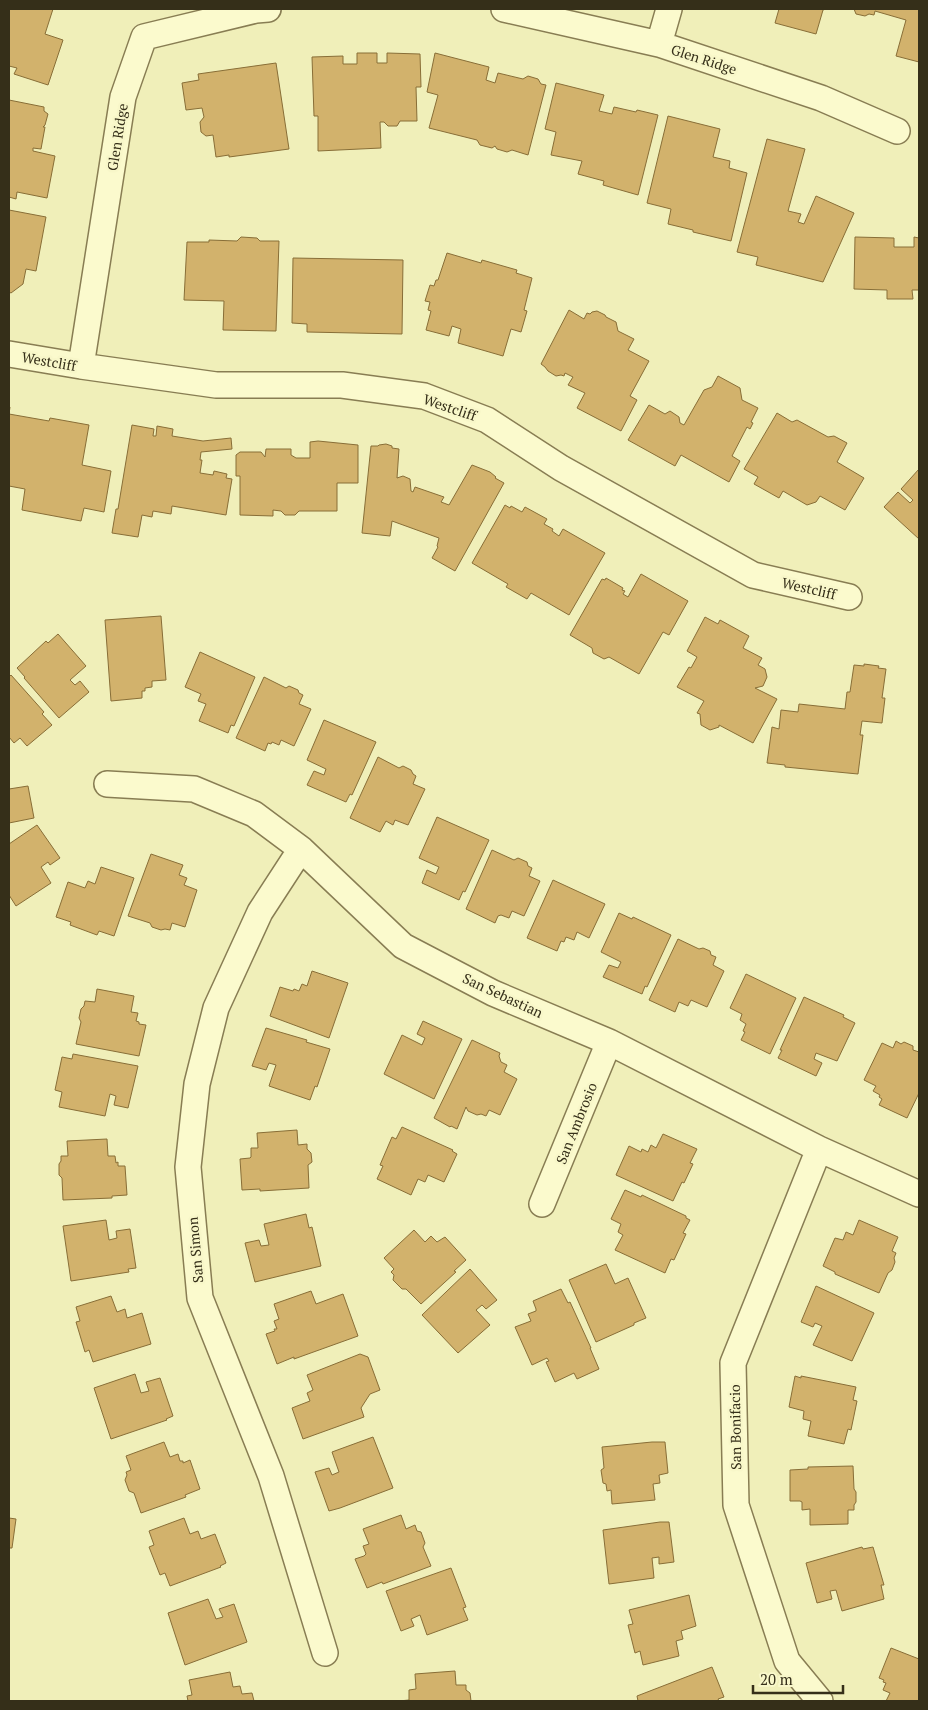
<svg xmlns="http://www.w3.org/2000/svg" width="928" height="1710" viewBox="0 0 928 1710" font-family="'PT Serif',serif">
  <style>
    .building { fill: #d2b26c; stroke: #886e37 }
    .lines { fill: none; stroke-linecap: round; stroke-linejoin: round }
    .minor-casing { stroke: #887d53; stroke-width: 28 }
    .minor { stroke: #fbfacd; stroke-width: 25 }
    .labels { text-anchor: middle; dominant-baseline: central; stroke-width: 5; stroke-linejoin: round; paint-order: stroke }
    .street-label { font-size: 14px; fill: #352f19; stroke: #f8f7c9 }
  </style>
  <rect width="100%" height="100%" fill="#f0efb9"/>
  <path class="building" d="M9,9H53L45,34L63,40L48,85L14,74L17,68L9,66Z
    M777,9H825L823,10L816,34L775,23L779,9Z
    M852,9H919V62L896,56L906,20L875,11L874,15L869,14L865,16L856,14L854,9Z
    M357,53H377V63H387V53L420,54L421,87H416L417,121H400L397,126H388L384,122H380L381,148L318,151V116H314L312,57L343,56V64H357Z
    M435,53L489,67L486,80L495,83L498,73L523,79L528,76L538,79L541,84L546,85L528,155L512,150L507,152L497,149L495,146L492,148L480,145L477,140L429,128L438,95L427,92Z
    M276,63L289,149L229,157V155L216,157L213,135L206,136L201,132L200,122L204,117L202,108L186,110L182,83L199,80L198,74Z
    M556,83L604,95L599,111L612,114L614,107L636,112L637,110L658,115L638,195L603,185L604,181L578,174L582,161L551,155L556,132L545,129Z
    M9,100L44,107V111L48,114L45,125L43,127H45L41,149L33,148V151L55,156L47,198L17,192L16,199L9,197Z
    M668,116L720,129L713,157L730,161L729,168L747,173L731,241L693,232V230L668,224L671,209L647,203Z
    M767,139L805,149L788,211L801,214L798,222L804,224L816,196L854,213L823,282L756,265L758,257L737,252Z
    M9,210L46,217L36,271L26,269L23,284L11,293L9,292Z
    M241,237L257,238L260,241H279L276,331L223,330L224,301L184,300L187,242H209V240L237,241Z
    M855,237L894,238V247H914V237L919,238V290H912L913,299H887V290L854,289Z
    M447,253L481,263L482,260L517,270L516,273L532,278L524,310L527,311L521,332L511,329L503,356L458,343L461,329L452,326L449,336L426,330L431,311L428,310L430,302L425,301L430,285L434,286L436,280H438Z
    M293,258L403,260L402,334L307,332V324L292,323Z
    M569,310L584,319L587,313L590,314L592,312L597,311L605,315L606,317L616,322L618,331L634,339L628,350L649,361L630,396L637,400L621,431L577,408L585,393L568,385L573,377L565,373L564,376L561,375L556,376L548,371L545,367L541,364Z
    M718,376L740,388L742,400L758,408L751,422L753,423L750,429L747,427L732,456L740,461L729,482L681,455L675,466L628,440L649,405L665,414L670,411L679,417L680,423L684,425L704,390L712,387Z
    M9,407H10L9,414L49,421L50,418L89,425L82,465L111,471L104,512L84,508L81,521L22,510L25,489L9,486Z
    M777,413L792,422L797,420L828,437L834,436L847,443L837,462L864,478L845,510L820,496L816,502L807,505L783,491L779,498L754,484L758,477L744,469Z
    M132,425L154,429L153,436H156L157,426L173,429L172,436L203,441L231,438L232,449L201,452L200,460H202L200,473L213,475L214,471L227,474L226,478L232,479L226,515L172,506L171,514L153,511L152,517L142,515L138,537L112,533L116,509H118Z
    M318,441L358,445V483H337V511H299L295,515H285L281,511L273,510V516L240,515V476H236V455L240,452H261L265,457L266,449H291V455L296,458H310V442Z
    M386,444L392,446V448L399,449L397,478L403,476L410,479L411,491L413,492L415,487L444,497L441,502L449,505L472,465L490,472L496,477L495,478L504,483L455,571L432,558L438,547L437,546L439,538L392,521L390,536L362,533L371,446H378L379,445Z
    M919,469V539L884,507L898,492L910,503L913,500L901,489Z
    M505,505L510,508L511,506L522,512L525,507L547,519L544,524L553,529L552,531L559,536L563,529L605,553L569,615L531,593L527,599L506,587L508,584L472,563Z
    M641,574L688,601L669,635L663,632L639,674L609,657L604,659L593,653L592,648L570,635L602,579L605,580L606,578L623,588L622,590L625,591L623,594L628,597Z
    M161,616L166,680L152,681V687L145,688V691H142V698L111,701L105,620Z
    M705,617L718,624L720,620L749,636L743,648L762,658L758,665L765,669L767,677L763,686L755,688L777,699L753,743L719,725V727L710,730L701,725L700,714L697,713L704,701L677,687L689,667L691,668L697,657L687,651Z
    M58,634L86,666L70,680L75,685L80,681L89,692L59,718L24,678L25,677L17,668L46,641L48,643Z
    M200,652L255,677L234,726L231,725L228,733L199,721L206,704L198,701L201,694L185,687Z
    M864,664L879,666L878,668L886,669L882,698H885L882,723L862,721L860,735H863L858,774L785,767V765L767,763L772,727L779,729L781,710L798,712L799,704L845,709L847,692H850L854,665L864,666Z
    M11,675L44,712L42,714L52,725L27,746L20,738L14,743L9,737V677Z
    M264,677L286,688L289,686L298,690L299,693L303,695L299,704L311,709L294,746L281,740L279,745L272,742L271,744L268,743L265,751L236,738Z
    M324,720L376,742L352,795L350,794L346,802L307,785L314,771L324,775L326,769L307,760Z
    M378,757L399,768L403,766L411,770L413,774L416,776L413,784L425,789L408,825L395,820L393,825L386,821L380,832L350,818Z
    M9,785V789L28,786L34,818L9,823Z
    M437,817L489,840L465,892L463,891L459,900L422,883L427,870L436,874L439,867L419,858Z
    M37,825L60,858L50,865L48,862L41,867L51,883L16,906L9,895V844Z
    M492,850L514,860L518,858L527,862L528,866L532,868L529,876L540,881L524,916L512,911L509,918L501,915L498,916L495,923L466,909Z
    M151,854L183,865L179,875L187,878L184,885L197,890L185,927L172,923L170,930L165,929L161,930L152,927L150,923L128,916Z
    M101,867L134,878L114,936L99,931L97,935L70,925L71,922L56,917L68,882L85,888L88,881L95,884Z
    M553,880L605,904L589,938L577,932L574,940L566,937L564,942L561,941L557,951L527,938Z
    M619,913L632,919L633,917L671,935L647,987L645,986L642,994L603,977L609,965L618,968L621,962L601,952Z
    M678,939L699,949L703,948L710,951L711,955L716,957L713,965L724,971L707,1007L691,1000L688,1006L679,1002L675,1012L649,1000Z
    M312,971L348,983L329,1038L270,1016L280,987L293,991L294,989L299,991L302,984L307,986Z
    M746,974L796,998L770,1054L741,1040L745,1032L743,1031L746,1024L740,1020L742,1014L730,1008Z
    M97,989L134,996L131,1012L138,1013L136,1021L139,1022V1024L146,1025L139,1056L76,1044L81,1022L79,1018L81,1009L84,1006L85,1001L95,1002Z
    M804,997L844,1015L843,1017L855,1023L837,1061L816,1053L814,1059L822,1063L816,1076L778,1058L782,1050H780Z
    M423,1021L462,1039L434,1099L384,1074L402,1035L422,1045L425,1038L417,1034Z
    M266,1028L307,1040L306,1042L330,1049L317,1087L315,1086L310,1100L269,1086L276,1065L269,1063L266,1070L252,1066Z
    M472,1040L500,1053L499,1056L501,1062L507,1065L504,1072L517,1079L500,1115L489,1110L486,1116L481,1114L477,1115L468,1111L466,1107L457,1129L451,1126L450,1127L434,1118Z
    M896,1041L901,1044L904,1042L913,1046V1050L919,1052V1093L907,1118L879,1105L882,1099L879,1097L880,1095L873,1091L876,1086L864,1080L882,1043L893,1048Z
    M73,1054L138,1066L128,1108L114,1105L116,1096L110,1094L105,1116L59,1107L62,1092L55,1090L62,1057L72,1059Z
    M402,1127L453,1150L452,1151L457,1154L444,1182L428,1175L425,1182L418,1179L411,1195L377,1179L383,1166L380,1165L392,1137L396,1139Z
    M297,1130L298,1145L307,1144V1149L311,1153L312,1162L308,1165L309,1188L260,1191V1189L242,1190L240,1159L250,1158L251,1157V1148H258L257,1133Z
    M663,1134L697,1149L690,1163L693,1164L684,1183L682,1182L673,1201L616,1175L629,1146L641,1152L642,1149L648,1152L651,1145L656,1148Z
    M107,1139L108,1156H115L116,1163L118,1162V1166H125L127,1195L112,1196V1198L63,1200L62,1178L59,1175V1164L61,1161V1156H68L67,1141Z
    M625,1190L641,1197L642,1195L686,1216V1218L690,1220L683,1233L686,1234L674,1260L671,1259L665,1273L615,1250L623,1235L618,1232L621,1224L611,1219Z
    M306,1214L309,1228L312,1227L321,1266L255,1282L245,1243L259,1240L261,1246L269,1245L264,1224Z
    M106,1220L109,1240L117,1238L116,1231L130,1229L136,1268L128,1269L129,1272L71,1281L63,1226Z
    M859,1220L898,1237L892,1251L896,1253L894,1258L895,1262L892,1270L888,1273L879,1293L835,1274V1272L823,1266L835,1238L843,1240L846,1232L853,1235Z
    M414,1230L425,1242L431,1236L437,1242L445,1237L466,1260L454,1271L456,1272L421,1304L406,1289H402L393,1280L394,1275L391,1272L394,1269L384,1258Z
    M606,1264L615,1284L628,1278L646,1318L634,1323V1325L596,1342L569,1280Z
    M470,1269L497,1300L486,1309L482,1305L476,1310L490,1325L458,1353L422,1315Z
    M816,1286L874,1313L852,1361L813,1345L822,1326L815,1323L813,1327L801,1322Z
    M561,1289L568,1303L570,1302L591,1348H590L599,1369L577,1379L574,1373L555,1382L546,1362L549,1361L547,1358L532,1365L515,1327L531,1321L528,1314L536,1311V1309L533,1301Z
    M311,1291L316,1304L343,1294L358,1336L294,1359V1357L277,1364L266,1334L275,1331L274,1329H277L274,1321L279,1319L274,1304Z
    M111,1296L117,1312L125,1309L127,1318L142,1313L151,1344L93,1362L89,1350L85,1352L76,1322L80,1321L76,1307Z
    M360,1354L368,1357L380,1390L370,1394L361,1408L364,1417L303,1439L292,1408L310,1401L307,1393L313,1390L307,1375Z
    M135,1374L141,1393L149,1391L146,1382L160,1378L173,1416L166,1419L167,1420L111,1439L94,1388Z
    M795,1376L801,1378V1376L856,1387L853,1400L857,1401L851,1430L848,1429L844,1444L808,1436L811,1421L803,1419L804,1411L789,1407Z
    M373,1437L393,1488L340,1508L329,1511L315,1472L329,1468L332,1475L339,1472L332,1452Z
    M164,1442L170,1457L178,1454L180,1461H183V1463L190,1460L200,1489L185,1495L186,1497L141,1513L134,1493L129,1491L125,1480L127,1475L126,1472L131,1470L126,1456Z
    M652,1442H665L668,1473L659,1475L660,1483L653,1484L655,1500L612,1504L611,1490L607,1491L606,1484L603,1483L601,1470L604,1468L602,1447Z
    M853,1466L854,1489L856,1492V1502L854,1505V1510H848V1524L810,1525V1509L802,1510V1502L800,1501H790V1470L808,1469V1467Z
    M401,1515L406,1529L415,1525L417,1531L421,1532L425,1543L423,1547L431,1566L383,1584L382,1582L367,1588L355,1559L364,1556L366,1554L363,1546L369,1544L363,1529Z
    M9,1518L16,1519L12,1548H9Z
    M184,1518L190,1534L198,1531L201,1539L215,1534L226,1563L220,1566L221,1567L170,1586L165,1573L160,1575L149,1547L154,1545L149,1531Z
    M660,1522H669L674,1562L659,1564V1557L652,1558L654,1578L609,1584L603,1530Z
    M862,1547L863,1549L873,1547L884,1585H881L884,1599L842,1611L836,1590L830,1591L832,1599L817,1603L806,1563Z
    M451,1568L466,1607L463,1608L468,1620L427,1635L420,1615L411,1619L414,1626L401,1631L386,1591Z
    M689,1595L696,1626L681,1631L683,1639L676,1641L679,1656L643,1665L640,1651L635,1653L628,1625L633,1624L629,1610Z
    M208,1599L216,1619L223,1617L219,1609L234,1604L247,1642L185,1665L168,1613Z
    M891,1648L919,1659V1701H886L890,1693L883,1690L886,1683L883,1682L884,1680L879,1678Z
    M712,1667L724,1697L718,1699L719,1701H638L637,1696Z
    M455,1671L456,1685H466V1690L470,1693L471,1701H399L409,1700V1690L416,1689L415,1674Z
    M230,1672L233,1687L240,1686L242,1694L252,1693L254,1701H188L187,1696L192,1695L189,1680Z"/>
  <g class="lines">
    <g class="minor-casing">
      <path id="minor" d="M504,9L659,44L821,98L897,131
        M659,44L669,9
        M9,354L81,366L216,385H342L424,396L487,420L561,468L753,575L849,597
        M81,366L123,97L144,37L256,10L268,9
        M107,784L194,789L254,814L301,849L403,946L493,993L609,1042L819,1149L919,1194
        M301,849L260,912L216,1008L197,1084L188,1167L200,1298L271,1476L325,1653
        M819,1149L733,1363L736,1505L787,1661L820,1701
        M542,1204L609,1042"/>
    </g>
    <use href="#minor" class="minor"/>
  </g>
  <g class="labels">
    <g class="street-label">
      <text transform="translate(704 59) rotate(18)">Glen Ridge</text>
      <text transform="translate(117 137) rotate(-81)">Glen Ridge</text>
      <text transform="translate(49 361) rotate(10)">Westcliff</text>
      <text transform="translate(450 407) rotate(19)">Westcliff</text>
      <text transform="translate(809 588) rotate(13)">Westcliff</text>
      <text transform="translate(503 995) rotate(25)">San Sebastian</text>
      <text transform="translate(576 1123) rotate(-68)">San Ambrosio</text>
      <text transform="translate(195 1250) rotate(-95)">San Simon</text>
      <text transform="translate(735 1427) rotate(-91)">San Bonifacio</text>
    </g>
  </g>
  <rect width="928" height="1710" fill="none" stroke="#352f19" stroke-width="20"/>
  <path d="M753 1685v8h90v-8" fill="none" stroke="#352f19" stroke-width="2.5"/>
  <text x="760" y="1685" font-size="15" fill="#352f19" stroke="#f8f7c9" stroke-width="4" paint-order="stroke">20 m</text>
</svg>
